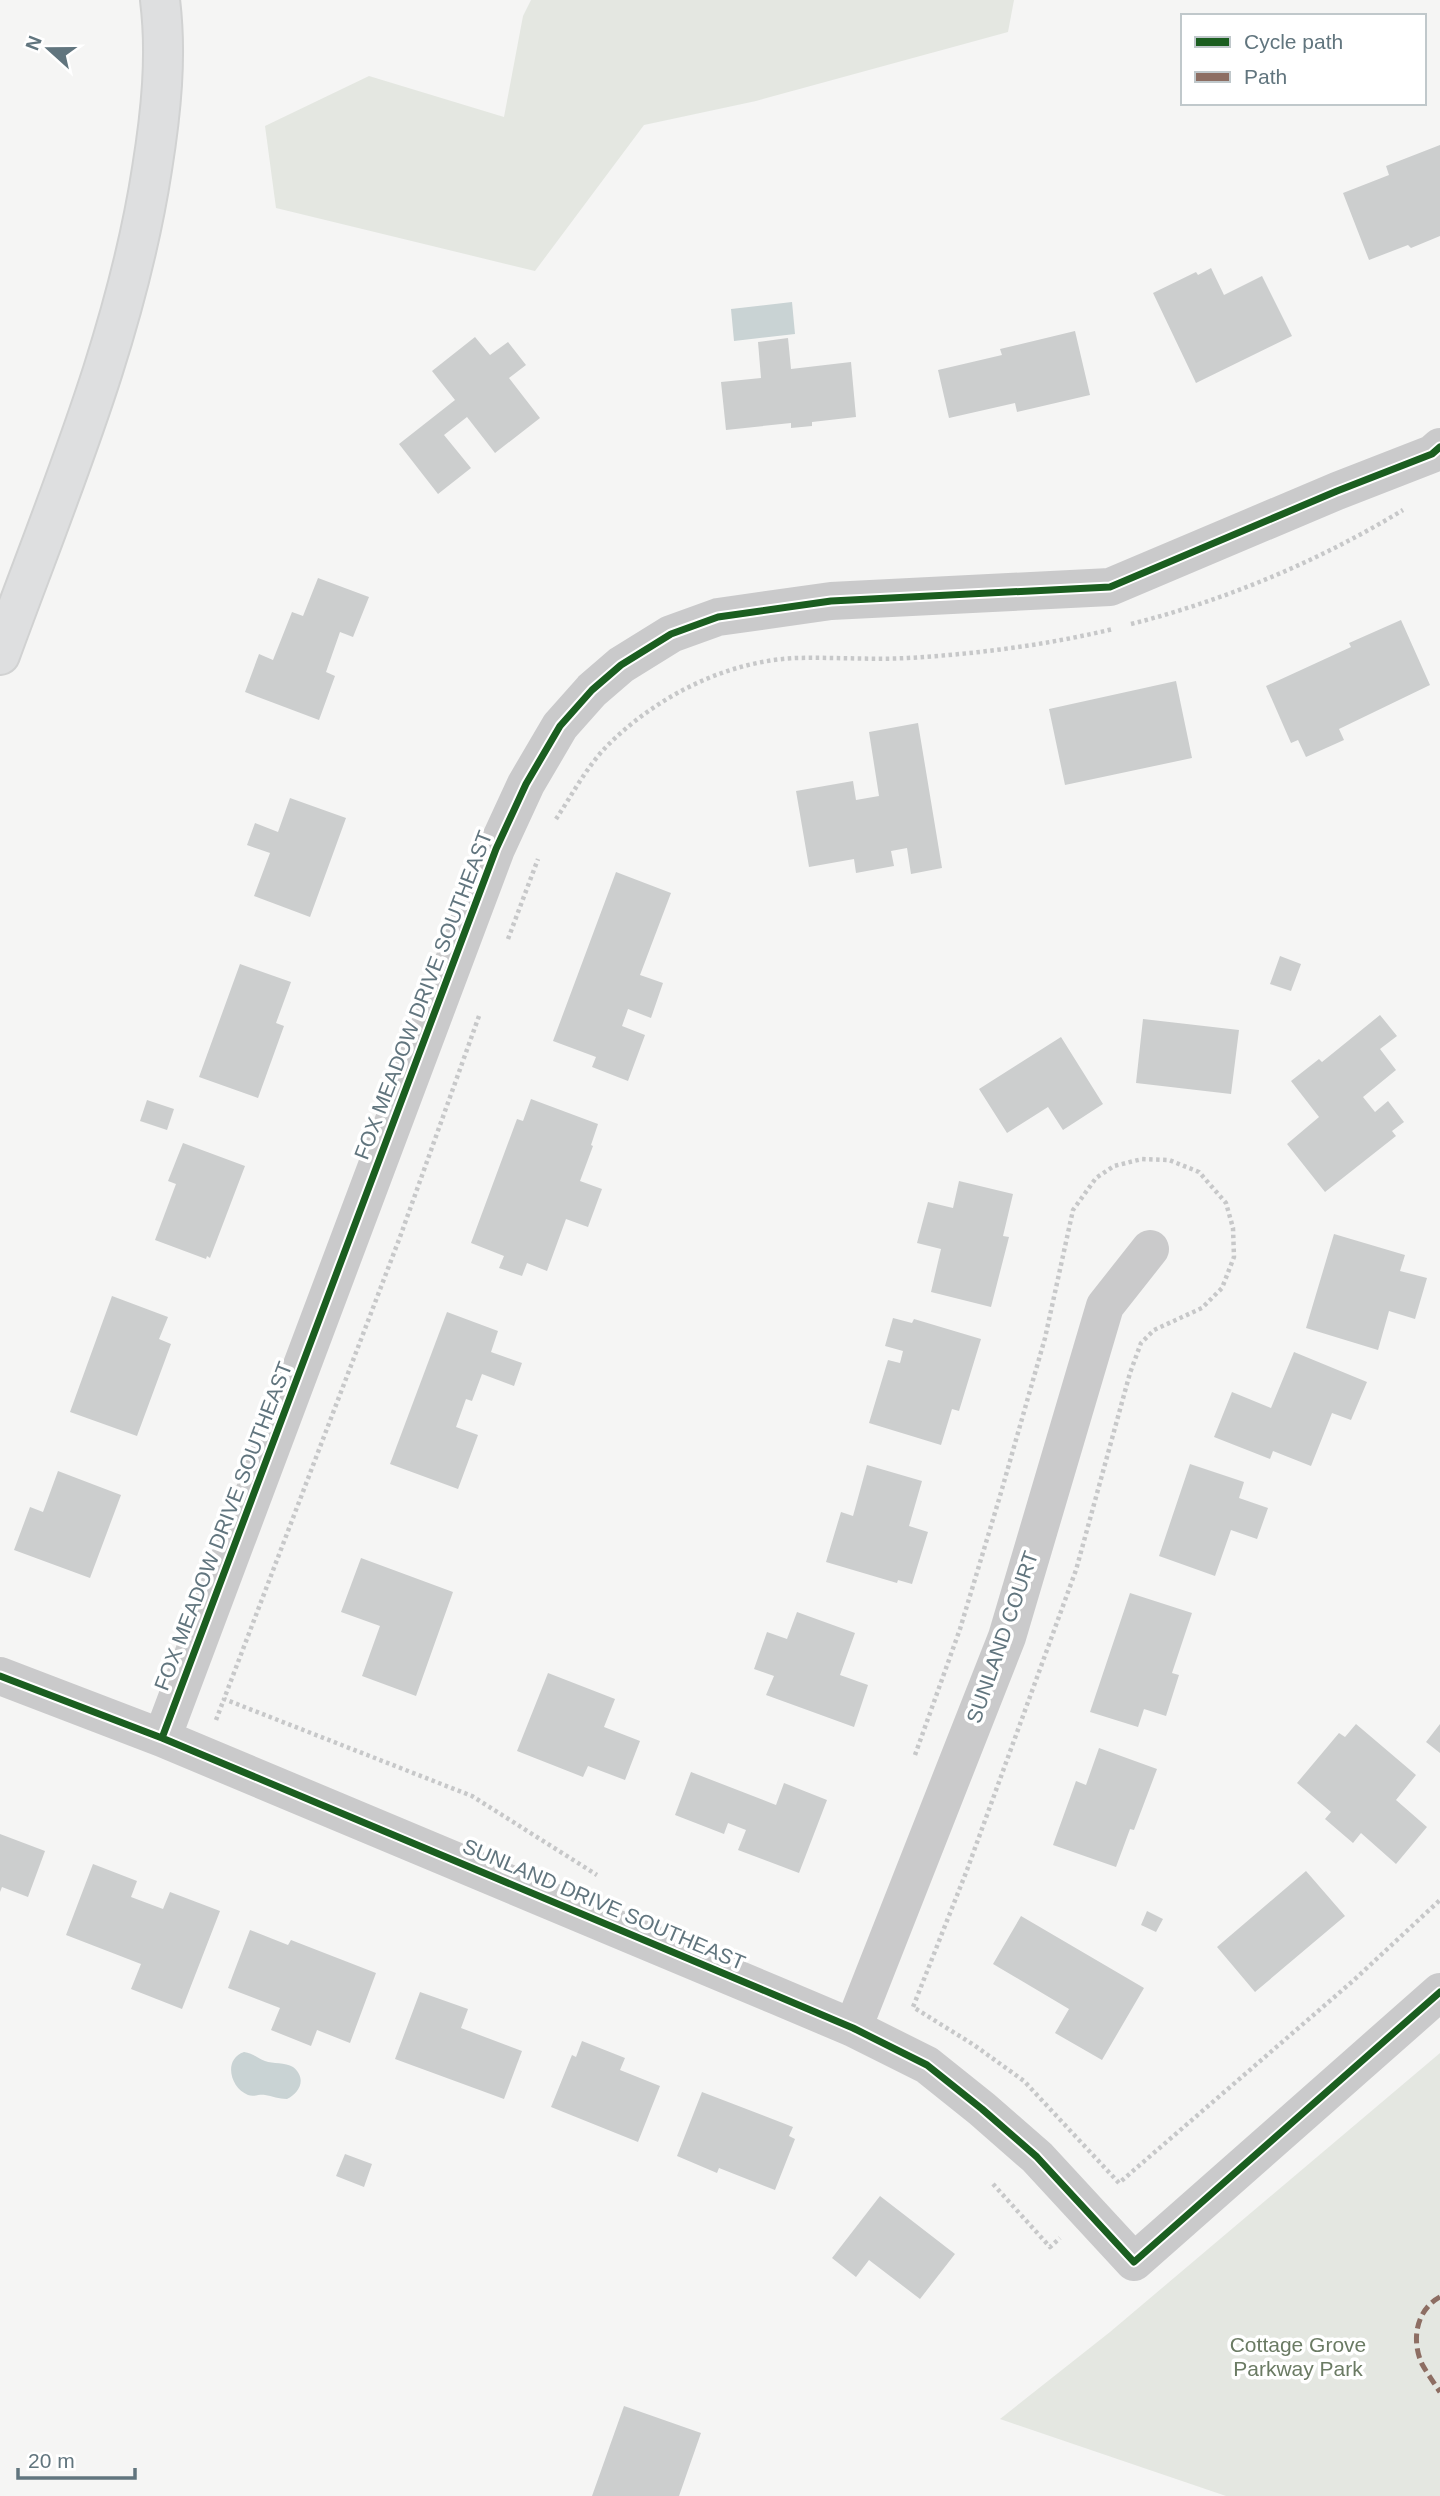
<svg xmlns="http://www.w3.org/2000/svg" width="1440" height="2496" viewBox="0 0 1440 2496" font-family="Arial,sans-serif">
  <style>
    .green { fill: #e4e7e1 }
    .water { fill: #c9d3d4 }
    .building { fill: #cccece }
    .lines { fill: none; stroke-linecap: round; stroke-linejoin: round }
    .major-casing { stroke: #d1d2d2; stroke-width: 42 }
    .path { stroke: #c7c8c9; stroke-width: 4.5; stroke-dasharray: 3.5 3.5; stroke-linecap: butt }
    .minor { stroke: #cacacb; stroke-width: 38 }
    .major { stroke: #dedfe0; stroke-width: 38 }
    .quiet { stroke: #8d6e63; stroke-width: 5; stroke-dasharray: 10 5; stroke-linecap: butt }
    .cycleway-casing { stroke: #fff; stroke-width: 11 }
    .cycleway { stroke: #1b5e20; stroke-width: 7 }
    .labels { text-anchor: middle; dominant-baseline: central; stroke-width: 7; stroke-linejoin: round; paint-order: stroke }
    .street-label { font-size: 21px; fill: #61757e; stroke: #fff }
    .park-label { font-size: 21px; fill: #6b7b64; stroke: #fff }
  </style>
  <rect width="100%" height="100%" fill="#f5f5f4"/>
  <path class="green" d="M531,0H1014L1008,32L756,101L644,125L535,271L276,208L265,126L369,76L504,117L523,16Z
    M1440,2053V2496H1226L1000,2419L1110,2332Z"/>
  <path class="water" d="M792,302L795,334L734,341L731,309Z
    M244,2052C253,2053 257,2058 265,2061C273,2064 285,2062 293,2067C307,2078 300,2093 287,2099C279,2099 272,2096 265,2095C259,2094 254,2097 248,2095C230,2088 223,2059 244,2052Z"/>
  <path class="building" d="M1440,145V236L1411,248L1408,245L1369,260L1343,193L1389,175L1386,166Z
    M1211,268L1224,295L1262,276L1292,336L1196,383L1153,293L1196,272L1198,275Z
    M1075,331L1090,395L1017,412L1015,403L949,418L938,370L1002,355L1000,349Z
    M475,337L490,355L508,342L526,365L509,378L540,418L495,453L467,417L444,435L471,468L438,494L399,444L455,400L432,371Z
    M788,338L791,369L851,362L856,417L812,422V426L791,428V423L726,430L721,382L761,378L758,342Z
    M318,578L369,597L353,637L340,632L326,672L335,676L319,720L245,692L259,654L273,660L292,612L303,616Z
    M1401,620L1430,685L1339,729L1344,740L1306,757L1298,740L1291,743L1266,686L1351,647L1349,643Z
    M1176,681L1192,758L1065,785L1049,709Z
    M918,723L942,868L911,874L907,848L891,851L894,866L856,873L854,859L809,867L796,791L853,781L856,800L879,796L869,732Z
    M290,798L346,818L310,917L254,896L270,853L247,845L255,823L278,832Z
    M616,872L671,893L640,975L663,983L651,1018L628,1009L622,1026L645,1035L628,1081L592,1067L596,1057L553,1041Z
    M1280,956L1301,964L1291,991L1270,984Z
    M240,964L291,982L276,1023L284,1026L258,1098L199,1077Z
    M1380,1015L1397,1036L1380,1049L1396,1070L1363,1097L1375,1112L1388,1101L1404,1122L1392,1131L1396,1136L1325,1192L1287,1144L1319,1117L1291,1081L1319,1059L1322,1062Z
    M1143,1019L1239,1030L1231,1094L1136,1083Z
    M1061,1037L1103,1104L1063,1130L1048,1107L1007,1133L979,1089Z
    M531,1099L598,1124L591,1145L593,1146L580,1181L602,1189L588,1227L566,1219L547,1271L527,1263L522,1276L499,1268L504,1256L471,1243L517,1119L523,1121Z
    M147,1100L174,1109L167,1130L140,1121Z
    M183,1143L245,1166L210,1258L207,1256L206,1259L155,1240L176,1184L168,1181Z
    M959,1181L1013,1194L1003,1236L1009,1237L991,1307L931,1292L941,1249L917,1243L928,1202L953,1208Z
    M1334,1234L1405,1255L1400,1271L1427,1278L1415,1319L1389,1311L1378,1350L1306,1328Z
    M112,1296L168,1317L159,1339L171,1344L137,1436L70,1412Z
    M447,1312L498,1331L491,1352L522,1363L514,1386L482,1374L472,1401L466,1399L456,1427L478,1435L458,1489L390,1464Z
    M893,1318L912,1323L914,1319L981,1339L959,1411L952,1409L941,1445L869,1423L888,1360L900,1363L903,1351L885,1346Z
    M1294,1352L1367,1382L1351,1420L1332,1413L1311,1466L1273,1451L1270,1459L1214,1437L1232,1392L1271,1408Z
    M1190,1464L1244,1482L1239,1498L1268,1508L1257,1539L1231,1530L1215,1576L1159,1556Z
    M867,1465L922,1481L909,1526L928,1532L912,1584L898,1580L897,1583L826,1562L841,1512L853,1516Z
    M58,1471L121,1495L90,1578L14,1550L30,1507L43,1512Z
    M361,1558L453,1592L416,1696L362,1676L380,1626L341,1612Z
    M1130,1593L1192,1613L1172,1673L1179,1675L1166,1716L1144,1709L1138,1727L1090,1712Z
    M797,1612L855,1633L840,1675L868,1685L854,1727L766,1695L774,1676L754,1669L767,1632L787,1639Z
    M548,1673L615,1699L604,1727L640,1741L625,1780L588,1766L583,1777L517,1751Z
    M1356,1724L1416,1775L1396,1800L1427,1827L1396,1864L1361,1833L1353,1843L1325,1819L1331,1812L1297,1783L1339,1733L1345,1737Z
    M1440,1724V1753L1426,1742Z
    M1099,1748L1157,1769L1134,1830L1130,1829L1116,1867L1053,1845L1076,1781L1086,1785Z
    M691,1772L776,1805L784,1783L827,1800L799,1873L738,1850L746,1830L728,1823L724,1834L675,1815Z
    M0,1834L45,1851L28,1897L2,1887L0,1892Z
    M93,1864L137,1881L131,1897L163,1909L170,1892L220,1911L182,2009L131,1989L141,1964L66,1935Z
    M1306,1871L1345,1916L1255,1992L1217,1947Z
    M1147,1911L1163,1919L1156,1932L1141,1925Z
    M1021,1916L1144,1988L1102,2060L1055,2033L1069,2009L993,1964Z
    M250,1930L288,1945L291,1940L376,1973L350,2043L317,2030L311,2046L271,2030L280,2008L228,1988Z
    M420,1992L468,2009L461,2028L522,2051L504,2099L395,2059Z
    M582,2041L625,2058L620,2070L660,2086L638,2142L551,2107L572,2055L576,2057Z
    M702,2092L793,2127L789,2136L795,2139L775,2190L719,2168L717,2173L677,2156Z
    M345,2154L372,2164L364,2187L336,2176Z
    M880,2196L955,2254L920,2299L869,2260L856,2277L832,2258Z
    M624,2406L701,2433L679,2496H592Z"/>
  <g class="lines">
    <g class="major-casing">
      <path id="major" d="M0,655C58,496 126,338 152,169C161,113 167,56 160,0"/>
    </g>
    <path class="path" d="M1131,624C1226,600 1319,561 1403,510
      M556,819C572,795 587,766 608,745C657,696 727,661 796,658C833,657 871,660 908,658C976,654 1047,645 1113,629
      M508,939L538,859
      M479,1016L400,1237L224,1699L472,1796L597,1875
      M216,1720L224,1699
      M915,1755L960,1629L1000,1496L1045,1338L1073,1210L1096,1178L1114,1166L1142,1159L1169,1160L1199,1172L1226,1203L1233,1228L1234,1257L1222,1288L1202,1308L1154,1330L1141,1343L1130,1373L1076,1570L967,1870L913,2007L974,2045L1024,2081L1119,2183L1354,1980L1440,1900
      M993,2184L1050,2247L1060,2238"/>
    <path class="minor" d="M0,1676L162,1738L775,1995L853,2028L927,2065L982,2109L1037,2157L1134,2262L1440,1992
      M162,1738L496,849L526,784L560,726L592,690L621,665L671,634L718,617L831,601L1110,587L1337,491L1432,454L1440,447
      M853,2028L1007,1637L1105,1306L1150,1249"/>
    <use href="#major" class="major"/>
    <path class="quiet" d="M1440,2297C1416,2310 1411,2340 1422,2364C1427,2373 1434,2383 1440,2392"/>
    <g class="cycleway-casing">
      <path id="cycleway" d="M0,1676L162,1738L775,1995L853,2028L927,2065L982,2109L1037,2157L1134,2262L1440,1992
        M162,1738L496,849L526,784L560,726L592,690L621,665L671,634L718,617L831,601L1110,587L1337,491L1432,454L1440,447"/>
    </g>
    <use href="#cycleway" class="cycleway"/>
  </g>
  <g class="labels">
    <g class="street-label">
      <text transform="translate(423 995) rotate(-69)">FOX MEADOW DRIVE SOUTHEAST</text>
      <text transform="translate(223 1526) rotate(-69)">FOX MEADOW DRIVE SOUTHEAST</text>
      <text transform="translate(1002 1637) rotate(-71)">SUNLAND COURT</text>
      <text transform="translate(604 1904) rotate(23)">SUNLAND DRIVE SOUTHEAST</text>
    </g>
    <g class="park-label">
      <text x="1298" y="2344">Cottage Grove<tspan x="1298" dy="24">Parkway Park</tspan></text>
    </g>
  </g>
  <rect x="1181" y="14" width="245" height="91" fill="#ffffff" stroke="#c0c8cb" stroke-width="2"/>
  <rect x="1195" y="37" width="35" height="10" fill="#1b5e20" stroke="#c0c8cb" stroke-width="2"/>
  <text x="1244" y="49" font-size="21" fill="#61757e">Cycle path</text>
  <rect x="1195" y="72" width="35" height="10" fill="#8d6e63" stroke="#c0c8cb" stroke-width="2"/>
  <text x="1244" y="84" font-size="21" fill="#61757e">Path</text>
  <g transform="translate(49 49) rotate(291)" stroke="#ffffff" stroke-width="5" paint-order="stroke">
  <path d="M0-5L12 26L0 18L-12 26Z" fill="#61757e"/>
  <text y="-10" font-size="19" font-weight="bold" text-anchor="middle" fill="#61757e">N</text>
  </g>
  <path d="M18 2468v10h117v-10" fill="none" stroke="#61757e" stroke-width="3.5"/>
  <text x="28" y="2468" font-size="21" fill="#61757e" stroke="#ffffff" stroke-width="5" paint-order="stroke">20 m</text>
</svg>
